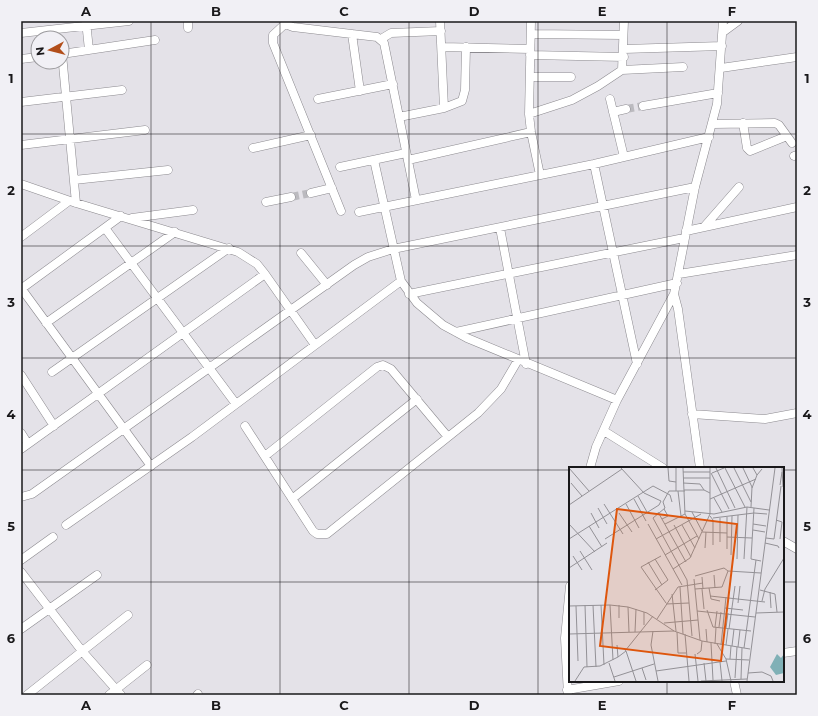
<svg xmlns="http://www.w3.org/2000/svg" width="818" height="716" viewBox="0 0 818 716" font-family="Montserrat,sans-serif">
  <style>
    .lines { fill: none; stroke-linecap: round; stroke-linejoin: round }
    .minor-tunnel { stroke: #bbbabf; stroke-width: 8; stroke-dasharray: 8 4; stroke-linecap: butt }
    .minor-casing { stroke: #8c8a8f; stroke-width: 9 }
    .minor { stroke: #fff; stroke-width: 8 }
    .grid { fill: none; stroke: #19181a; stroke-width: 1; stroke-opacity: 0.55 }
    .inset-road { fill: none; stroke: #939196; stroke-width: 1 }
    .view { fill: #de560d; fill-opacity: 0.15; stroke: #de560d; stroke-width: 2 }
    .inset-edge { fill: none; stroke: #19181a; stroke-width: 2 }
    .neatline { fill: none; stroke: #19181a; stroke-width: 1.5 }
    .grid-label { font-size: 13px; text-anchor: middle; font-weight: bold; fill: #19181a }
  </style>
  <rect width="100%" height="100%" fill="#e4e2e8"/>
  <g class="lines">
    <path class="minor-tunnel" d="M626,109L643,106
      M291,197L311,193"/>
    <g class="minor-casing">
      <path id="minor" d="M86,21L89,50
        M188,21V28
        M284,21L285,24L293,27L377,37L384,43L416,200
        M440,21L444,108
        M531,21L529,114L531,132L540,175
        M285,24L273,35V43L341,211
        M723,32L738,21
        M21,33L129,21
        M352,34L360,91
        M531,34L623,35
        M381,39L391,33L441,31
        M442,47L530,49
        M624,49L722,46
        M62,54L76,203
        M62,54L155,40
        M530,55L624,57
        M21,59L38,57
        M721,68L797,57
        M622,70L683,67
        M530,77H571
        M318,99L393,84
        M610,99L624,157
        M21,102L122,90
        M643,106L718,93
        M613,112L626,109
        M529,114L572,100L598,86L622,70L624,21
        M399,117L444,108L462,101L465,90L466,47
        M743,123L747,148L750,151L787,136
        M713,124L775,123L779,125L792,143
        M21,145L145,130
        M253,148L311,135
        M794,156L797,155
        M374,160L401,281L417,303L443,325L467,338L617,400
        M408,160L531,132
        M594,164L637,364
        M340,167L406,153
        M74,180L168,170
        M21,184L76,203L238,252L257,264L265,274L315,345
        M311,193L332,188
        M266,202L291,197
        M359,212L594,164L709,137
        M132,218L193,210
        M704,227L739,187
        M105,228L236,404
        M500,228L526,364
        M686,231L797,207
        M21,237L69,201
        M301,253L327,285
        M679,274L797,255
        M21,288L151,466
        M21,289L121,216
        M409,294L684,238
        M674,294L678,309L700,468
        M46,323L175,232
        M456,332L677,283
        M52,372L229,248
        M21,375L54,426
        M692,414L765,419L797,413
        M245,426L313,531L317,534H327L478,413L501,389L518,360
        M604,431L663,468
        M21,433L28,444
        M21,449L265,274
        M265,456L377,367L383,365L391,369L448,437
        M590,468L596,447L617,400L674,294L695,187L717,104L723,21
        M21,497L32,494L354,265L368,257L393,249L695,187
        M292,499L417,399
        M66,525L192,437L401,281
        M783,541L797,549
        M21,560L53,537
        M21,572L82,651L121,695
        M21,629L97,575
        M783,653L797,651
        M734,681L737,695
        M567,690L619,681
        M27,695L128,615
        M109,695L147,665
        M197,695L198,694
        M568,695L565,638L570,586"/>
    </g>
    <use href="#minor" class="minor"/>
  </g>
  <path class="grid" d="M151,21V695M280,21V695M409,21V695M538,21V695M667,21V468M21,134H797M21,246H797M21,358H797M21,470H570M783,470H797M21,582H570M783,582H797M667,681V695"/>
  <g transform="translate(569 467)">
    <rect width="215" height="215" fill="#e4e2e8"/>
    <path d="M208,187L212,191L215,187V206L207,208L201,200Z" fill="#80b0b6"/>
    <path class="inset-road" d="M0,1L20,24M52,1L75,26L92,34M99,1L100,14L107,15M107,1V24H116M114,1L116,47L130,72M147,1L166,41M156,1L176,40M165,1L182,35M174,1L183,20L182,40M184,1L188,8L193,2M213,1L214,20M114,5H141M142,6L160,42M143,6L155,1M114,11H141M2,16L13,29M114,16L131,17L135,23M211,18L213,5M183,21L188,8M115,23H135L141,26M107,24H100L94,35L96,41L84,51L118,113L123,169M109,24L112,49M69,29L78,45M145,31L153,45M65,32L77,54M141,32L187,12M35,37L54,67M57,37L70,61M0,38L53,2M29,41L38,57M185,41L182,92L192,94M116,44L145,47L178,40L200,43M89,45L117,95M123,45L133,64M22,46L30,61M50,46L63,65M141,49L144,53V78M158,50V82M144,51L185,46L198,47M93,52L99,49L95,42M207,53L213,55L211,72M0,57L26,85M79,57L113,118M96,57L116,47M184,57L197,59M105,58L122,90M113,58L126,81M20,59L33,80M184,63L196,65M133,65L158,66M158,70L183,71M197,71L205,72L212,19M0,72L84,19L101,28L103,35M36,72L90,38L92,34M87,72L132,47M151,75V51M196,76L209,79L210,81M136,81L137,65M11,84L23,103M96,88L128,69M162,88L163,49M4,89L13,103M92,89L72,100L97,136M168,92L169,48M175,92L178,40M79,95L93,118M0,101L38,76M104,102L121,91L141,47V1M145,108L146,121M126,109L155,101L159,104M133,110L134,122M125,112L131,173M111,120L114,167M140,121L142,132L151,134M126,122L153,120L159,104L192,106M133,122L135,142M86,123L99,113L86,92M191,123L206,127L208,145M201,125L202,141M103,127L107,164M141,129L196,135M193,134L196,122L215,91M169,136L171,119M97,137L120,136M16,138L18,200M24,138L27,200M32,138L35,198M41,138L44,193M50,138V151M0,139L41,138L59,140L78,146L105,164L133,174L181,182M7,139L9,194M59,140L60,165M156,141L174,143M138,143L144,160L182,164M128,144L186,150M75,145V158M187,146L215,145M88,152L109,120L134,116M95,156L129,153M146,160L148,144M150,160L152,145M157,161L159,146M137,162L138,175M160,162L166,119M84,164L82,178L89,214M66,165L67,142M108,165L109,186H117M0,167L105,164M116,167L120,214M142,176L144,213M146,177L147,160M148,177L157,192L162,214M152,178L157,130M157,178L159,162M163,179L165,162M169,180L171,163M175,181L187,93M56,184L84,149M126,187L129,214M128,187L132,184L133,174M49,190L57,184L67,214M157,192L180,193M161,192L162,179M151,195L153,214M40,196L46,214M135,196L137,214M73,201L77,213M87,204L157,194M179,206L193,205L202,209L204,214M45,210L85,197M166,211L168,180M172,212L173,181M6,214L15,200L31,199L49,190L48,178M132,214L178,212M178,214L206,1"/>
    <path class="view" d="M48,42L168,57L152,194L31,179Z"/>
    <rect width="215" height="215" class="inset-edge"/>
  </g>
  <rect width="818" height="716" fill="none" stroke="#f1f0f5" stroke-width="44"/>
  <g transform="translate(50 50) rotate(263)"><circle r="19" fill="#f1f0f5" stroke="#9b9a9d"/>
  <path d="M0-3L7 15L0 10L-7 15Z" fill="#b24e1a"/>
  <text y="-6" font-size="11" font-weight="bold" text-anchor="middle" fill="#19181a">N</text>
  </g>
  <rect x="22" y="22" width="774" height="672" class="neatline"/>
  <g class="grid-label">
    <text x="86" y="16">A</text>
    <text x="216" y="16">B</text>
    <text x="344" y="16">C</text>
    <text x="474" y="16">D</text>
    <text x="602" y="16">E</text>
    <text x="732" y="16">F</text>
    <text x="11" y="83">1</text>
    <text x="807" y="83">1</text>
    <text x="11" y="195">2</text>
    <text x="807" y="195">2</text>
    <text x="11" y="307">3</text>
    <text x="807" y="307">3</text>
    <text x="11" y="419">4</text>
    <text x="807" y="419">4</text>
    <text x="11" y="531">5</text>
    <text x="807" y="531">5</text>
    <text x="11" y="643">6</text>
    <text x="807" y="643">6</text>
    <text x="86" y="710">A</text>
    <text x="216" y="710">B</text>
    <text x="344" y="710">C</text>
    <text x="474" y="710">D</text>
    <text x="602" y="710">E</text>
    <text x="732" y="710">F</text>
  </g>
</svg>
